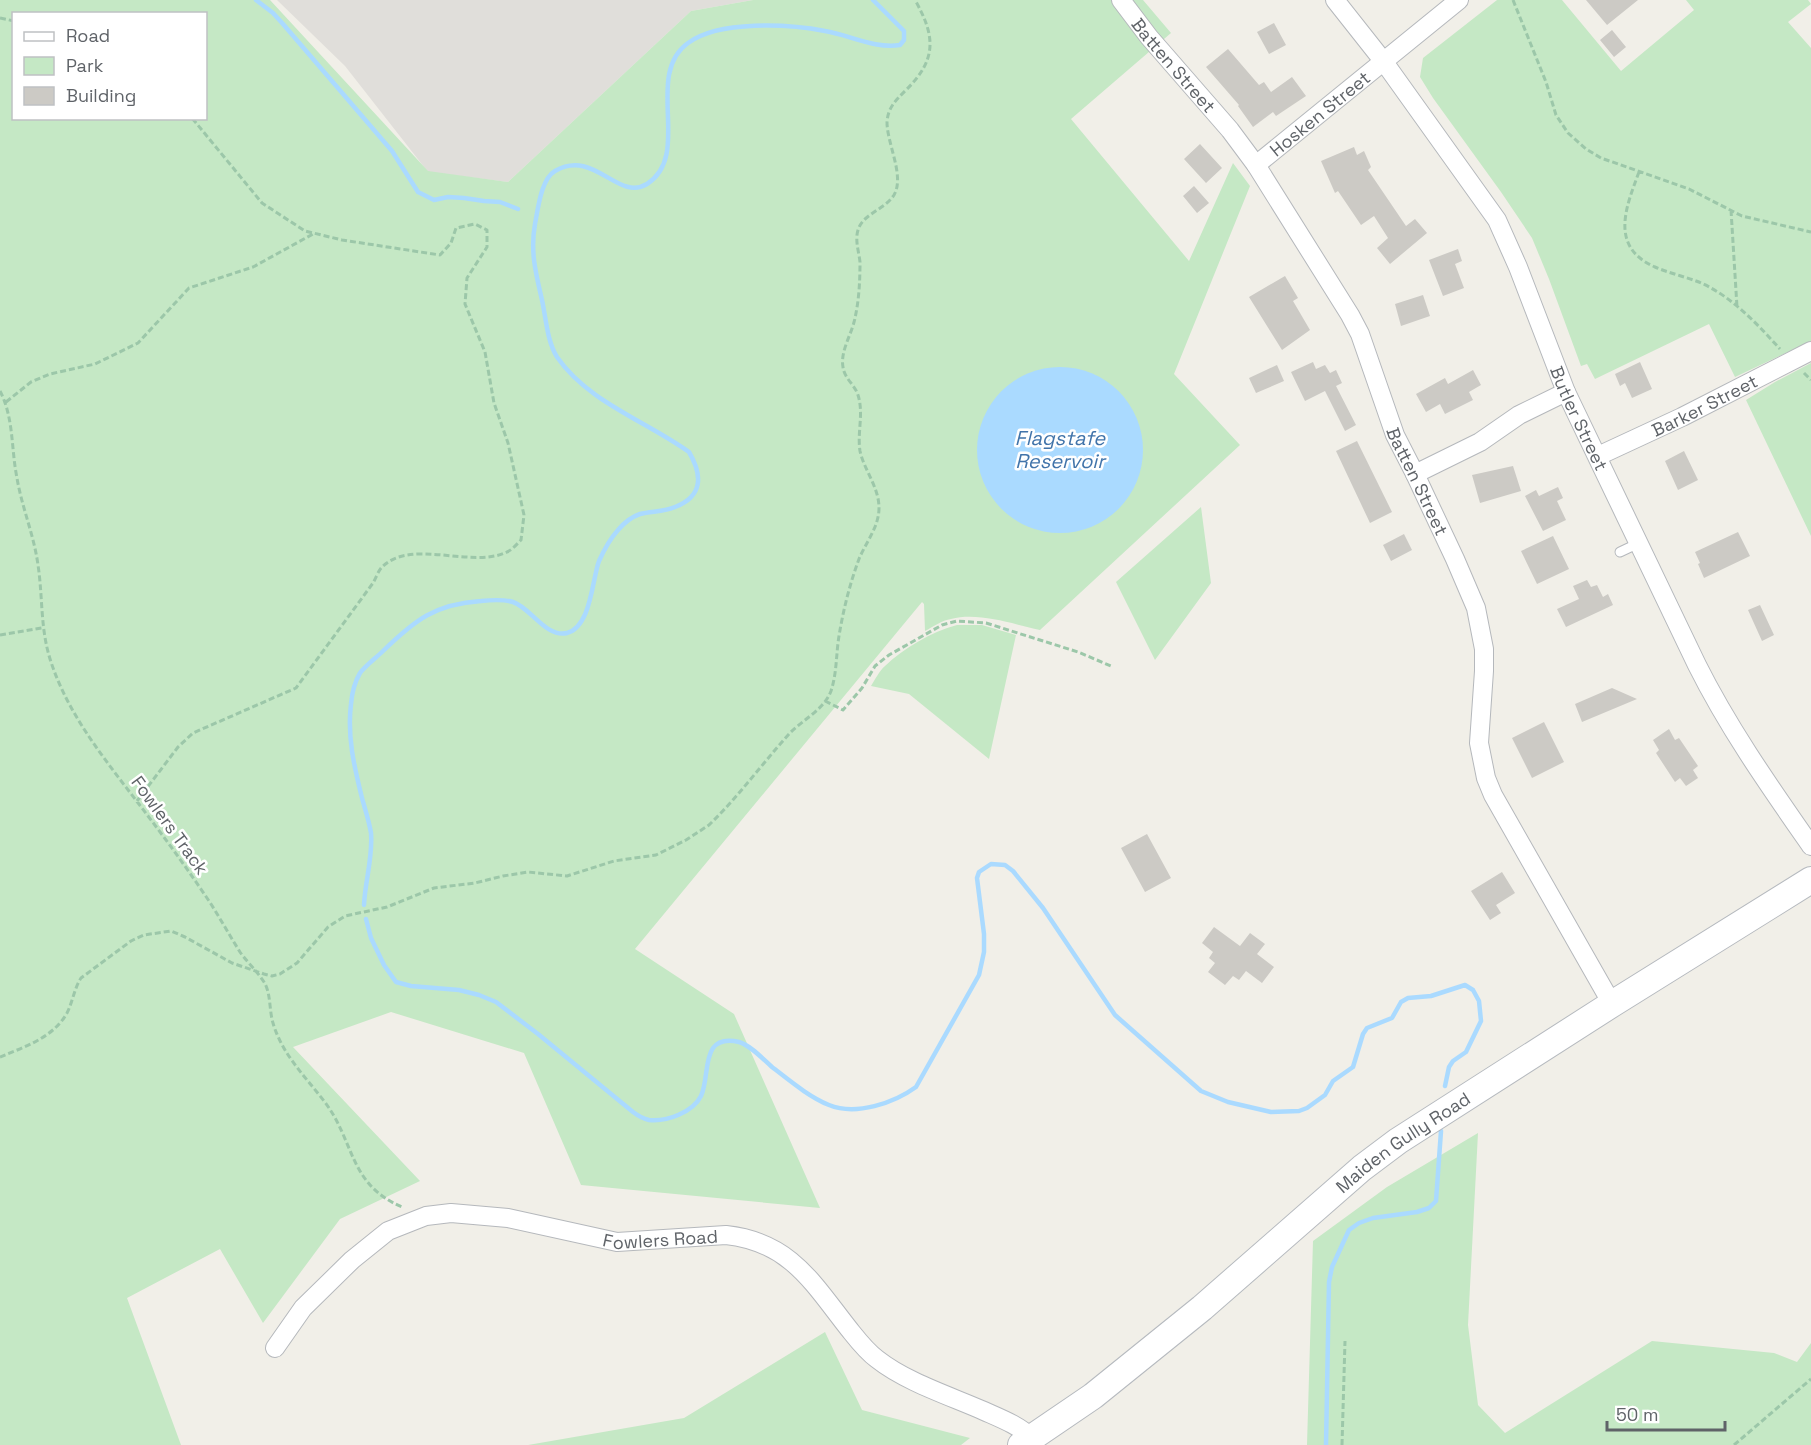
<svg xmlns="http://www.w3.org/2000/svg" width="1811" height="1445" viewBox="0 0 1811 1445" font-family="'Space Grotesk',sans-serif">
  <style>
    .industrial { fill: #e0deda }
    .green { fill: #c5e8c5; fill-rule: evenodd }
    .water { fill: #aadaff }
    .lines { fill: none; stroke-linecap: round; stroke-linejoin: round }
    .stream { stroke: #aadaff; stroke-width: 4.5 }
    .building { fill: #cccac5 }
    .lane-casing { stroke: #b5b8bc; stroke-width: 11 }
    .street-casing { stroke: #b5b8bc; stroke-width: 20 }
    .secondary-casing { stroke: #b6babf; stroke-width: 28 }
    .path { stroke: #9cc7a9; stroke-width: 3; stroke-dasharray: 6 3; stroke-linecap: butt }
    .lane { stroke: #fff; stroke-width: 9 }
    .street { stroke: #fff; stroke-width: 18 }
    .secondary { stroke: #fff; stroke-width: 26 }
    .labels { text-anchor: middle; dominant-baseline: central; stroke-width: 5; stroke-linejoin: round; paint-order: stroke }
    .street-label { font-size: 18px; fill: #5f6368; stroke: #fff }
    .water-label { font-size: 20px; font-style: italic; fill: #4174aa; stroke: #fff }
  </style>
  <rect width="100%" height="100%" fill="#f1efe8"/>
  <path class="industrial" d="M277,0H753L691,11L508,182L428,172L345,66Z"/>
  <path class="green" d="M0,0H270L428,171L508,182L691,11L753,0H1143L1171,33L1071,119L1189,261L1233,163L1250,186L1174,374L1240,445L1040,630C1012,624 979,612 951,619C942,620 933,627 925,631L924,604L922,602L635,949L734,1014L820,1208L581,1185L524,1053L391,1012L293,1047L420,1181L340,1219L263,1323L220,1249L127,1298L181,1445H0ZM14,14H206V118H14Z
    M1497,0H1562L1621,71L1694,10L1686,0H1808L1811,4L1788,22L1811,48V341L1735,377L1709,324L1595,379L1587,364L1581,366L1549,279L1532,238L1501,192L1433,98L1420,77L1423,58Z
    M1811,363V536L1746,400L1775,382Z
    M1201,507L1211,583L1155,660L1116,582Z
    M957,625H982L1016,635L989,759L909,694L871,686C875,680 879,671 885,666C904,648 931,632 957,625Z
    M1478,1133L1468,1325L1478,1405L1505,1433L1652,1341L1774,1353L1797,1362L1811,1343V1445H1307L1313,1241L1387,1187Z
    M825,1332L862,1410L970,1438L961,1445H528L684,1418Z"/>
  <path class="water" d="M977 450a83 83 0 1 1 166 0a83 83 0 1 1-166 0Z"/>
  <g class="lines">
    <path class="stream" d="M256,0L273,13L283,24L392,151L418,192L434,200L448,197L464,198L484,201L500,202L518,209
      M364,905C365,881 373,858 371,833C369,821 365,809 362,798C354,766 347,736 351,704C352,693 354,683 360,673C366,665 376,658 383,651C415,620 435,604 481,601C491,600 503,599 513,602C531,608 546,638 567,633C591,627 592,580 599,561C604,550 610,539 618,530C624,523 631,517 640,514C651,511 664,512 675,507C704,496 702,474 689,452C646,421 588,402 557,357C547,341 546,318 542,300C536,274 530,252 535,224C538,209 541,179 555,171C594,148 618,202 647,184C693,155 643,75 688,43C719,20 789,24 825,31C850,35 874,49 900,45L904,40V31L873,0
      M366,919L371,938L384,965L396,982L411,986L459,990L479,995L496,1002L538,1034L633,1112C637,1115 644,1119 649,1120C667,1122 693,1112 701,1096C711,1075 699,1033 739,1042C750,1045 763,1059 772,1067C789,1080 809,1097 829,1105C856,1116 894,1103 916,1087L979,975L984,952V934L977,878L979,872L991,864L1005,865L1013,871L1043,908L1115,1015L1201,1091L1228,1102L1271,1112L1299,1111L1307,1108L1325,1095L1333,1081L1353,1067L1363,1034L1367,1028L1392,1018L1401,1002L1408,998L1431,996L1465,985L1473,990L1479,1001L1481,1021L1466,1052L1453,1061L1449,1067L1445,1086
      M1326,1445L1329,1282L1332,1267L1349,1230L1359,1223L1373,1218L1417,1212L1429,1208L1436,1201L1441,1131"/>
  </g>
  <path class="building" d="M1586,0H1638L1607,25Z
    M1274,23L1286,45L1269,54L1257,32Z
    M1612,30L1626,47L1614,57L1600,40Z
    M1228,49L1259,85L1264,82L1271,92L1292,77L1306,96L1276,116L1273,112L1253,127L1238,106L1239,105L1206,67Z
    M1200,144L1222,168L1206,183L1184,159Z
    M1354,147L1357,155L1364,151L1371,167L1368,170L1406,226L1415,219L1427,233L1390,264L1377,248L1388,238L1374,216L1361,225L1338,191L1335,193L1321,161Z
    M1194,186L1209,203L1197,213L1183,196Z
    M1458,249L1462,261L1455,264L1464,288L1443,296L1429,260Z
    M1285,276L1298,298L1293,301L1310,330L1282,350L1249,297Z
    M1423,295L1430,316L1401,326L1395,304Z
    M1313,362L1316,369L1325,365L1330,373L1336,370L1342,383L1336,386L1356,425L1345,431L1325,391L1305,401L1291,372Z
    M1640,362L1652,389L1632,398L1625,383L1620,386L1615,374Z
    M1277,365L1284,381L1256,393L1249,378Z
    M1473,370L1481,385L1469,392L1473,400L1445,414L1440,404L1426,412L1416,394L1445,378L1448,384Z
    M1357,441L1392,512L1370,523L1336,451Z
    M1684,451L1698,480L1678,490L1665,461Z
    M1513,466L1521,491L1480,503L1472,475Z
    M1558,487L1563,498L1557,501L1566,520L1543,531L1525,496L1536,490L1539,496Z
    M1738,532L1750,556L1704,578L1698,564L1700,563L1695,552Z
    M1404,534L1412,550L1391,561L1383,545Z
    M1553,536L1569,569L1537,584L1521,551Z
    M1587,580L1591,587L1597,585L1603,597L1608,594L1613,605L1566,627L1557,609L1579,599L1573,586Z
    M1760,605L1774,635L1762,641L1748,610Z
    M1612,688L1637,699L1582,722L1575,704Z
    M1544,722L1564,762L1532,778L1512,738Z
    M1669,729L1675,740L1679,738L1698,766L1693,770L1698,778L1686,786L1680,778L1675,782L1656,753L1659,750L1653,740Z
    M1147,834L1171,878L1145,892L1121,848Z
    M1502,872L1515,893L1496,905L1501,913L1490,920L1471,891Z
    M1214,927L1240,946L1250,933L1265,944L1257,954L1274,967L1262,983L1246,971L1239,980L1233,976L1225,985L1208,972L1215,963L1209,958L1213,952L1202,943Z"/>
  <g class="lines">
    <g class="lane-casing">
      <path id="lane" d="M1620,552L1639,543"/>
    </g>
    <g class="street-casing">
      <g id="street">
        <path id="s1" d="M1121,0L1149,37L1230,130L1256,165L1350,315L1360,334L1395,435L1415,474L1455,559L1476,608L1484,649V671L1479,743L1486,778L1493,795L1612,1004"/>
        <path id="s2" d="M1335,0L1384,62L1497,220L1518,267L1566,392L1697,665C1729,729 1770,787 1811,846"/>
        <path id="s3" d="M1256,165L1459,0"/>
        <path id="s4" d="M1598,456L1682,417L1811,351"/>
        <path d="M1415,474L1480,442L1519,415L1566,392"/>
        <path id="s5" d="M275,1348L303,1308L352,1260L388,1231L426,1216L451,1213L508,1218L617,1242L726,1235C790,1242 812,1282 849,1329C857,1339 866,1351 877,1359C906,1382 950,1396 984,1411C1002,1419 1018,1425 1032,1438"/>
      </g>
    </g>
    <g class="secondary-casing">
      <g id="secondary">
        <path id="s6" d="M1021,1445L1093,1396L1202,1308L1362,1168L1398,1141L1612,1004L1811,880"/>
      </g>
    </g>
    <path class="path" d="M1513,0L1546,82L1556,115L1568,133L1586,149L1601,158L1689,189L1742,216L1811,232
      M0,18L14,21
      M1639,172C1626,207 1609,247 1655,267C1673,275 1694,278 1711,288C1738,303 1760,327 1780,349
      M1731,210L1737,307
      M1804,373L1811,380
      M0,391C14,418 11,449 17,478C22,508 34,535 38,565C43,598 40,629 51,662C70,720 112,768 148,816C170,845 191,874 211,904C221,920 230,936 240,952C247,962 257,971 264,982C271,993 269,1010 273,1023C282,1054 304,1075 324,1101C355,1141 348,1184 402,1207
      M6,402L31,382L50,374L95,364L138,343L189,288L253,267L313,234
      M0,635L42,628
      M825,701L843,710L862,688L875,666L889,655L942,625L957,621L986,623L1078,652L1111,666
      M137,801L178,747L193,733L296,688L373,583C376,578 378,571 382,567C411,538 472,569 507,552C512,550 517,544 521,540L524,515L508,443L494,403L485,352L465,304L467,278L487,247V230L475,224L456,228L451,243L440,255L342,240L305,231L262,203L192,118
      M0,1057C24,1047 53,1038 67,1013C73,1001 74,989 81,978L131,941L144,935L171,931L185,937L232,963L264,974L272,976L280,974L297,963L328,927L345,916L387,907L434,888L475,883L503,876L528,872L567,876L614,861L656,855L686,840L709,825C738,797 762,764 789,734C802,720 824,710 831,691C837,673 836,654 839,636C843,611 850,583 859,559C866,542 879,527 879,508C879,487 864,470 860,451C857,432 864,414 858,395C855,385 844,378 843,367C840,351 852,334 855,318C859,300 860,281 860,262C859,253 856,244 857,235C859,214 884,211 894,195C905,176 887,144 887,122C888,108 895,101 905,91C937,60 936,37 915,0
      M1342,1445L1345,1341
      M1734,1445L1811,1379"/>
    <use href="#lane" class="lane"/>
    <use href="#street" class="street"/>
    <use href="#secondary" class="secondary"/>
  </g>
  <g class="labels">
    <g class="street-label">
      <text stroke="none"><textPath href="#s1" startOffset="84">Batten Street</textPath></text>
      <text stroke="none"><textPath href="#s3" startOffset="82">Hosken Street</textPath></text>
      <text stroke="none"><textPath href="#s4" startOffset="118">Barker Street</textPath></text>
      <text stroke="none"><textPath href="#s2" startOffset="488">Butler Street</textPath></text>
      <text stroke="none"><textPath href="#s1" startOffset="570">Batten Street</textPath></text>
      <text transform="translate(170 825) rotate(54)">Fowlers Track</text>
      <text stroke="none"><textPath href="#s6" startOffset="488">Maiden Gully Road</textPath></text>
      <text stroke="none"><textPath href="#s5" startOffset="442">Fowlers Road</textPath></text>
    </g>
    <g class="water-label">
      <text x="1060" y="438">Flagstafe<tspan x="1060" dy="23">Reservoir</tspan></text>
    </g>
  </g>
  <rect x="12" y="12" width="195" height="108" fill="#ffffff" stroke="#bfc1c3" stroke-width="1.5"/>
  <rect x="24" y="32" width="30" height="9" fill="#ffffff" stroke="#bfc1c3" stroke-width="1.5"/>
  <text x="66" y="42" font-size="18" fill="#5f6368">Road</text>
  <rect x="24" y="57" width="30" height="18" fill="#c5e8c5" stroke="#bfc1c3" stroke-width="1.5"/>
  <text x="66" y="72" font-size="18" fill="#5f6368">Park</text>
  <rect x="24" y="87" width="30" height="18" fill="#cccac5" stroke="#bfc1c3" stroke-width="1.5"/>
  <text x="66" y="102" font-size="18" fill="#5f6368">Building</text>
  <path d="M1607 1421v9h118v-9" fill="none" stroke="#5f6368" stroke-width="3"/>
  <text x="1616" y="1421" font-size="18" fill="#5f6368" stroke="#ffffff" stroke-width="4.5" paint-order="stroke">50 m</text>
</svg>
